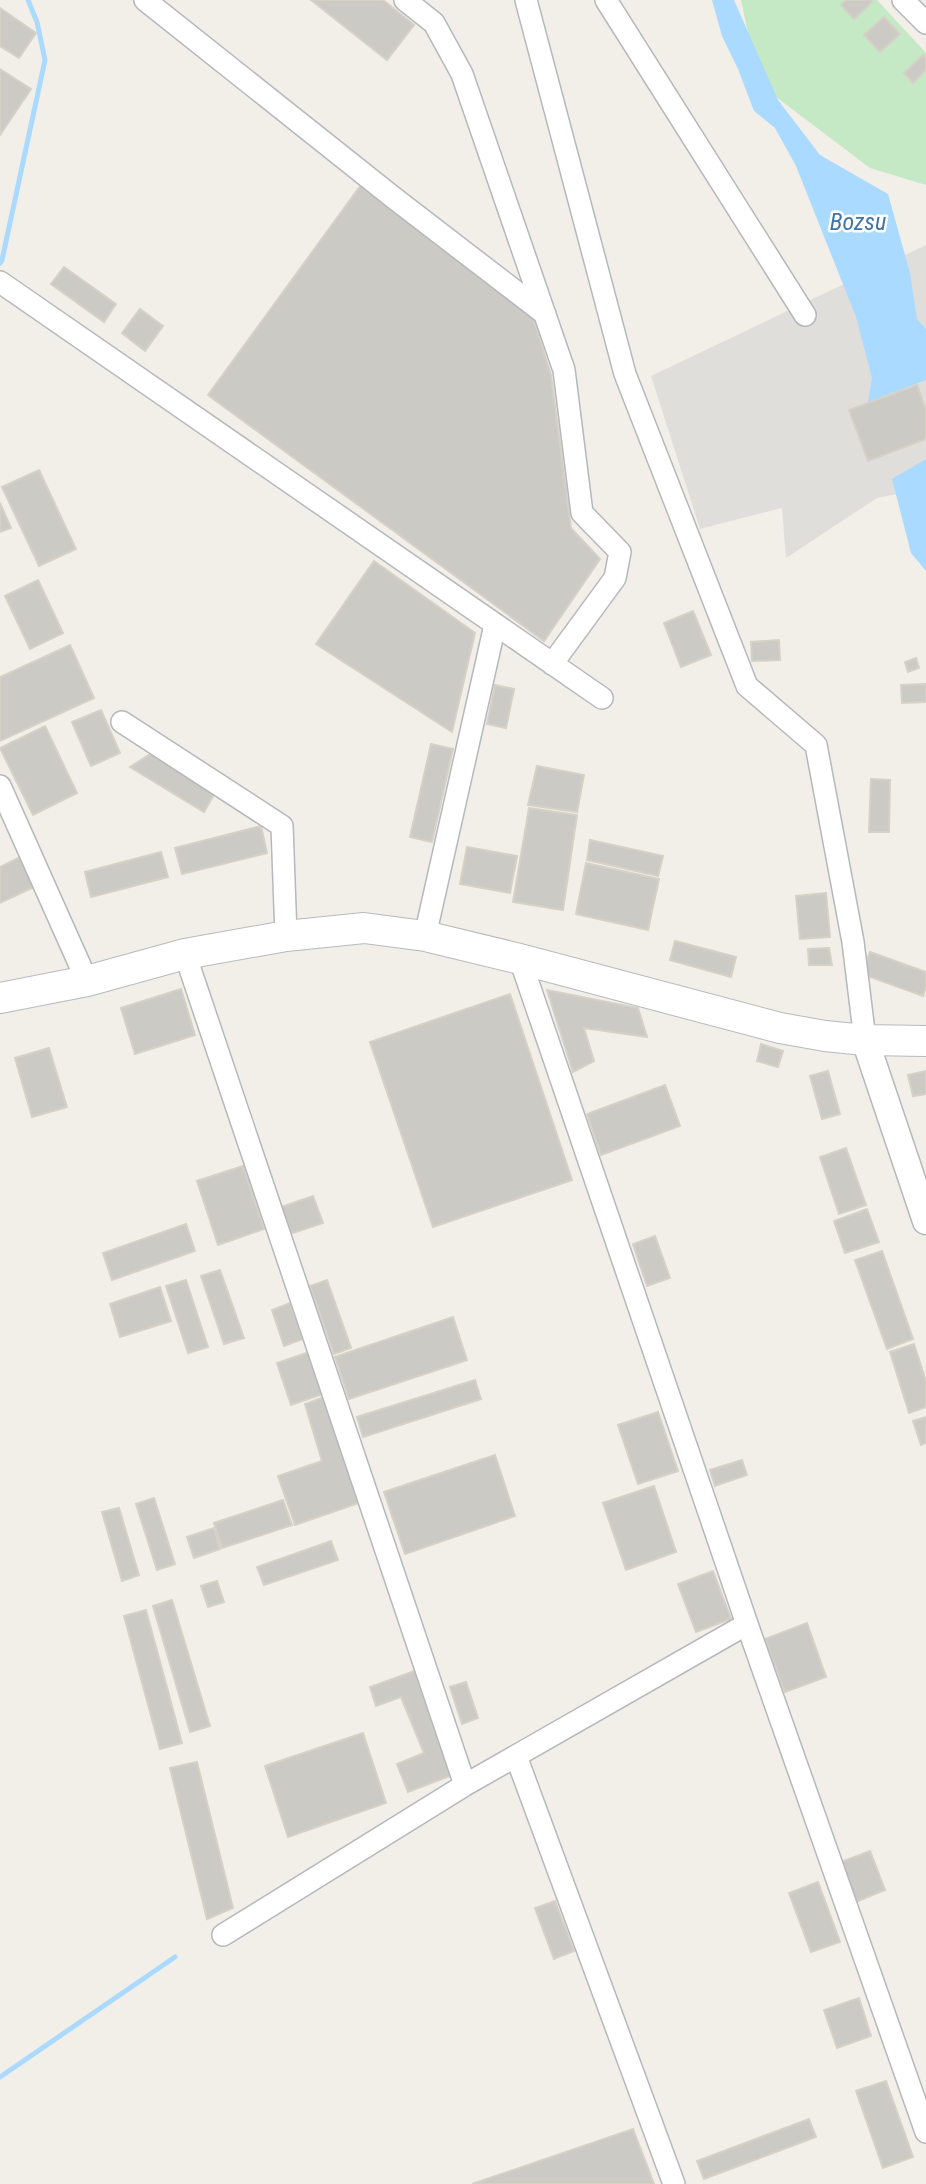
<svg xmlns="http://www.w3.org/2000/svg" width="926" height="2184" viewBox="0 0 926 2184" font-family="'Roboto Condensed',sans-serif">
  <style>
    .industrial { fill: #e0deda }
    .green { fill: #c5e8c5 }
    .water { fill: #aadaff }
    .lines { fill: none; stroke-linecap: round; stroke-linejoin: round }
    .stream { stroke: #aadaff; stroke-width: 5 }
    .building { fill: #cccac5; stroke: #d6d1c6; stroke-width: 2 }
    .minor-casing { stroke: #b5b8bc; stroke-width: 24 }
    .tertiary-casing { stroke: #b5b8bc; stroke-width: 29 }
    .secondary-casing { stroke: #b6babf; stroke-width: 32 }
    .minor { stroke: #fff; stroke-width: 21 }
    .tertiary { stroke: #fff; stroke-width: 26 }
    .secondary { stroke: #fff; stroke-width: 30 }
    .labels { text-anchor: middle; dominant-baseline: central; stroke-width: 5; stroke-linejoin: round; paint-order: stroke }
    .water-label { font-size: 24px; font-style: italic; fill: #4174aa; stroke: #fff }
  </style>
  <rect width="100%" height="100%" fill="#f1efe8"/>
  <path class="industrial" d="M926,245V488L877,498L786,558L782,508L700,529L651,376Z"/>
  <path class="green" d="M741,0H877L926,53V185L870,168L759,84Z"/>
  <path class="water" d="M712,0H734L778,100L820,155L888,194L910,273L917,319L926,329V380L868,402L872,378L856,317L796,166L775,128L754,111L738,69L722,36Z
    M926,459V571L911,553L892,479Z"/>
  <g class="lines">
    <path class="stream" d="M0,263L2,260L45,60L37,22L28,0
      M0,2077L175,1957"/>
  </g>
  <path class="building" d="M311,0H383L414,25L387,60Z
    M846,0H870L872,2L854,19L841,5Z
    M0,8L36,33L19,58L0,46Z
    M884,17L900,34L880,52L864,35Z
    M923,55L926,59V70L913,83L904,73Z
    M0,69L31,89L0,135Z
    M361,185L533,318L551,375L571,528L600,559L544,641L208,395Z
    M64,267L116,304L104,322L51,284Z
    M140,309L163,326L145,351L122,333Z
    M917,385L926,410V439L868,461L849,410Z
    M39,470L76,549L39,566L2,487Z
    M0,503L11,528L0,532Z
    M374,561L475,633L452,732L316,644Z
    M38,580L63,633L30,649L5,596Z
    M693,611L711,655L681,667L664,623Z
    M779,640L780,660L752,661L751,642Z
    M70,645L94,698L0,741V677Z
    M916,658L919,668L908,672L905,662Z
    M926,684V702L902,703L901,685Z
    M495,685L514,689L506,728L487,724Z
    M101,710L120,753L91,766L72,722Z
    M45,726L77,793L33,815L0,748Z
    M431,744L453,749L432,842L410,837Z
    M152,753L216,791L204,812L130,767Z
    M537,766L584,775L577,812L528,805Z
    M871,779L890,780L889,832H869Z
    M529,808L577,815L563,910L513,902Z
    M261,826L267,853L182,874L175,848Z
    M590,840L663,856L658,876L587,860Z
    M467,847L517,856L510,893L460,884Z
    M161,852L168,877L91,897L85,872Z
    M20,857L34,887L0,903V867Z
    M586,863L659,879L648,930L576,914Z
    M826,893L830,937L800,939L796,896Z
    M675,941L736,957L731,977L670,960Z
    M829,948L832,965H809L808,949Z
    M870,952L926,972V987L923,996L862,974Z
    M181,989L195,1035L135,1054L121,1008Z
    M547,990L638,1008L647,1037L584,1028L594,1061L573,1072Z
    M510,994L572,1180L433,1227L370,1042Z
    M761,1044L783,1051L778,1067L757,1061Z
    M49,1048L67,1107L32,1117L15,1058Z
    M828,1071L840,1114L822,1119L810,1076Z
    M926,1071V1094L913,1096L908,1075Z
    M665,1085L680,1126L601,1155L587,1114Z
    M846,1148L866,1205L839,1214L820,1157Z
    M243,1166L264,1229L218,1245L197,1181Z
    M313,1196L323,1223L290,1234L281,1207Z
    M867,1209L879,1242L845,1253L834,1221Z
    M186,1224L195,1251L112,1280L103,1253Z
    M655,1236L670,1278L647,1286L633,1244Z
    M882,1251L913,1339L887,1349L855,1260Z
    M220,1270L244,1338L224,1344L201,1276Z
    M186,1280L208,1347L188,1353L166,1286Z
    M327,1280L351,1348L334,1354L310,1286Z
    M160,1287L171,1321L120,1337L110,1304Z
    M290,1303L303,1339L284,1346L272,1310Z
    M453,1317L467,1360L349,1399L335,1357Z
    M914,1344L926,1381V1407L909,1413L890,1352Z
    M309,1352L323,1394L291,1405L277,1363Z
    M475,1380L481,1399L363,1437L357,1417Z
    M324,1397L359,1503L295,1525L278,1476L322,1461L305,1404Z
    M658,1412L678,1471L638,1484L618,1425Z
    M926,1417V1443L921,1445L913,1421Z
    M495,1455L515,1516L405,1554L384,1492Z
    M742,1460L747,1475L715,1486L710,1470Z
    M654,1486L676,1552L626,1570L603,1503Z
    M154,1498L175,1564L157,1570L136,1504Z
    M283,1500L292,1525L222,1548L214,1523Z
    M119,1508L139,1575L122,1581L102,1512Z
    M214,1528L220,1549L194,1558L187,1537Z
    M331,1541L338,1560L264,1585L257,1567Z
    M713,1571L731,1619L696,1632L678,1584Z
    M217,1581L224,1602L208,1607L201,1586Z
    M172,1600L210,1726L190,1732L153,1606Z
    M146,1610L182,1743L160,1749L124,1616Z
    M807,1623L826,1677L785,1692L765,1639Z
    M417,1670L455,1774L408,1792L397,1764L424,1753L401,1697L376,1706L370,1687Z
    M466,1682L478,1718L462,1724L450,1687Z
    M363,1733L386,1803L288,1837L265,1766Z
    M197,1762L233,1908L207,1919L170,1768Z
    M870,1851L885,1890L856,1902L841,1862Z
    M818,1882L840,1942L811,1952L789,1893Z
    M555,1901L574,1951L554,1959L535,1908Z
    M859,1998L871,2036L837,2048L824,2010Z
    M886,2081L913,2157L883,2168L856,2091Z
    M809,2119L816,2137L704,2179L697,2161Z
    M633,2129L654,2184H472Z"/>
  <g class="lines">
    <g class="minor-casing">
      <path id="minor" d="M145,0L394,198L545,314
        M405,0L434,23L462,74L564,370L582,513L620,552L615,578L552,664
        M526,0L625,374L747,686L816,745L853,942L865,1040
        M606,0L805,315
        M903,0L926,23
        M0,282L602,698
        M122,722L282,826L286,936
        M0,786L87,981
        M425,936L495,625
        M185,954L465,1785
        M520,959L747,1624L926,2132
        M516,1756L674,2184
        M223,1935L465,1785L747,1624"/>
    </g>
    <g class="tertiary-casing">
      <path id="tertiary" d="M865,1040L926,1221"/>
    </g>
    <g class="secondary-casing">
      <path id="secondary" d="M0,998L87,981L185,954L286,936L364,928L425,936L520,959L780,1028L825,1036L865,1040L926,1041"/>
    </g>
    <use href="#minor" class="minor"/>
    <use href="#tertiary" class="tertiary"/>
    <use href="#secondary" class="secondary"/>
  </g>
  <g class="labels">
    <g class="water-label">
      <text x="858" y="222">Bozsu</text>
    </g>
  </g>
</svg>
